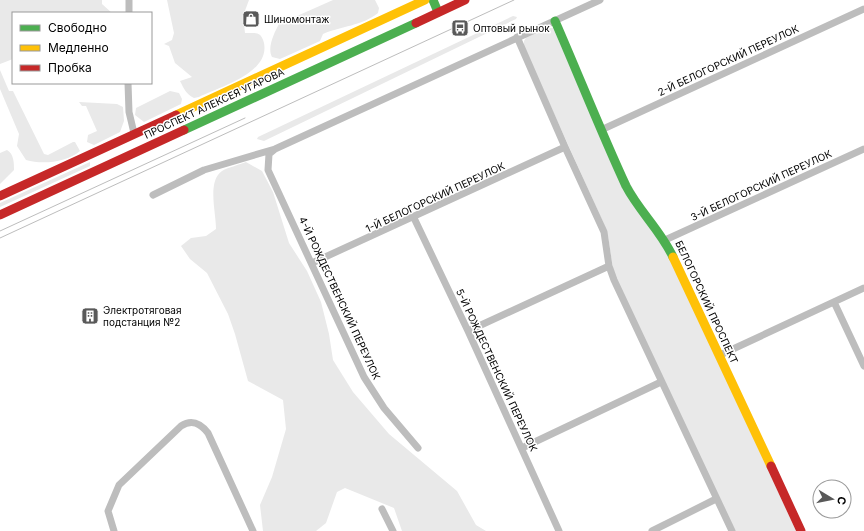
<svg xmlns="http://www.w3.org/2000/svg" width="864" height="531" viewBox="0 0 864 531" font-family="Inter,sans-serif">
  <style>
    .green { fill: #e9e9e9 }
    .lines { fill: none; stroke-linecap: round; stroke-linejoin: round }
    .street { stroke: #bdbdbd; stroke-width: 7 }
    .fast { stroke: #4caf50; stroke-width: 9 }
    .slow { stroke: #ffc107; stroke-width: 9 }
    .jam { stroke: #c62828; stroke-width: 9 }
    .tram { stroke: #bdbdbd; stroke-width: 1 }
    .labels { text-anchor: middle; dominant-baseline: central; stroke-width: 3; stroke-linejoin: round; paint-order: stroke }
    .poi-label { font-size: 10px; fill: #000; stroke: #fff; text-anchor: start }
    .street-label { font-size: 10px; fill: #000; stroke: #fff }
  </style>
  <rect width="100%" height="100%" fill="#fff"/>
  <path class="green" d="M0,0H102V4L112,13H13V59L0,64Z
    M167,0H249L243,16L245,33C256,33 261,31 264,43C270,73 220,87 199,97L194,98C186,94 184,89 180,81L192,77L175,63L169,46L164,44L172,40L174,33Z
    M333,0H375L379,8L378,13C362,26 341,26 323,34L320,41L280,59L272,57C267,48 274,33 279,24Z
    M513,16L517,17L516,19L264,141L257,139L258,137Z
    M546,28H553L594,120L664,243L796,531H735L614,276L608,236L603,222L524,47V41L527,36Z
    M0,70L9,91H13L44,154L48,155L73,142H75L80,151C67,162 43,165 26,160L17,146L19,134L0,89Z
    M170,91L179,93L182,99L181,104L144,122L135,115L136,108Z
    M79,102L117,104L123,107L124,121L120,132L94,145L87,142L88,135L97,131L86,106H82Z
    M7,150C14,154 14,163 14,170L0,184V153Z
    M90,162V166L0,207V203Z
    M246,162L262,171L273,192L289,243L307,271L321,302L329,334L333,360L353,392L389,434L457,491L476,525L486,531H402L394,508L345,488L337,492L326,523L316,531H263L260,505L272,477L286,429L283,400L248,381L235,334L228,314L207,273L190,259L181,246L191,238L206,236L216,229C216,212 207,181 222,171C229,167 239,165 246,162Z"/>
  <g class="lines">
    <path class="street" d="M129,13V0
      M517,37L565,147L604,232L609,266L614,280L732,531
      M128,83L129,112L134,133
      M601,130L864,9
      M275,149L269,154L268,170L364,377L384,408L418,448
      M153,195L204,170L275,149L600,0
      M414,218L468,331L559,531
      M665,240L864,149
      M312,263L565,147
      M834,302L864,366
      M468,331L609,266
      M720,355L864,288
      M522,448L661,382
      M382,509L393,531
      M114,531L108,511L119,485L181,426C192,419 200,423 208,433L253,531
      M652,531L716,499"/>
    <path class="fast" d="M433,0L438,12
      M555,21C579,76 601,132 626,186C639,211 661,231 673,257
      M184,130L416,23"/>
    <path class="slow" d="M176,115L425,0
      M673,257L771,466"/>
    <path class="jam" d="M416,23L465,0
      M0,196L176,115
      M0,215L184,130
      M771,466L801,531"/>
    <path class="tram" d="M0,231L245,118
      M0,238L514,0"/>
  </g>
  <defs>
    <g id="shop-square" transform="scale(0.9)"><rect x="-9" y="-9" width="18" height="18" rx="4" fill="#595959" stroke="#fff"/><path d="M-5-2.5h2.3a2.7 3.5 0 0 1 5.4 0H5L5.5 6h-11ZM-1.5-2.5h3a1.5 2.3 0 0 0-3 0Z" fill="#fff"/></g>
    <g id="bus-square" transform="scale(0.9)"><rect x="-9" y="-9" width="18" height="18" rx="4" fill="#595959" stroke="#fff"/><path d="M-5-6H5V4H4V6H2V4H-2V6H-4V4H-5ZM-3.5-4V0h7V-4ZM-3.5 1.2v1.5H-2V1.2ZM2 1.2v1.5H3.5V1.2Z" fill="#fff"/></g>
    <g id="building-square" transform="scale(0.9)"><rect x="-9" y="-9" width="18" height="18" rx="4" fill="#595959" stroke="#fff"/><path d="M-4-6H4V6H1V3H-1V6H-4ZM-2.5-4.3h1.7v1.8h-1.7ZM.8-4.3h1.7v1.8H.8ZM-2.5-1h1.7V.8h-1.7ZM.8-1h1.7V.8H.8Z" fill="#fff"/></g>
  </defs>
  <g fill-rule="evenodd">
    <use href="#shop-square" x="251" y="19"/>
    <use href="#bus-square" x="460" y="28"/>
    <use href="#building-square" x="90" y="316"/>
  </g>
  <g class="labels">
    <g class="poi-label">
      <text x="264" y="19">Шиномонтаж</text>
      <text x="473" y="28">Оптовый рынок</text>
      <text x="103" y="310">Электротяговая<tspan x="103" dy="12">подстанция №2</tspan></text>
    </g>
    <g class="street-label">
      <text transform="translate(728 60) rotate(-25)">2-Й БЕЛОГОРСКИЙ ПЕРЕУЛОК</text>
      <text transform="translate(214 103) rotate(-25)">ПРОСПЕКТ АЛЕКСЕЯ УГАРОВА</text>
      <text transform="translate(761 185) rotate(-25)">3-Й БЕЛОГОРСКИЙ ПЕРЕУЛОК</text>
      <text transform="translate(435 197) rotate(-25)">1-Й БЕЛОГОРСКИЙ ПЕРЕУЛОК</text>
      <text transform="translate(340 298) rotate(65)">4-Й РОЖДЕСТВЕНСКИЙ ПЕРЕУЛОК</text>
      <text transform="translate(707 302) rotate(65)">БЕЛОГОРСКИЙ ПРОСПЕКТ</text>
      <text transform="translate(497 370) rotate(65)">5-Й РОЖДЕСТВЕНСКИЙ ПЕРЕУЛОК</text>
    </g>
  </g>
  <rect x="12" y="12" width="140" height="72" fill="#ffffff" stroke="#999999"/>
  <rect x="20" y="25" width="20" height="6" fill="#4caf50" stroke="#999999"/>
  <text x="48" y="32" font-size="12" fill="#000000">Свободно</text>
  <rect x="20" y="45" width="20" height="6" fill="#ffc107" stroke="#999999"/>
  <text x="48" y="52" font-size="12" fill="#000000">Медленно</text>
  <rect x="20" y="65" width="20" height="6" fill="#c62828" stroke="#999999"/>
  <text x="48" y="72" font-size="12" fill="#000000">Пробка</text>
  <g transform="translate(832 499) rotate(100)"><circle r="19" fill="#ffffff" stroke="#999999"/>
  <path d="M0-3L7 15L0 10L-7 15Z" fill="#595959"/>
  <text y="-6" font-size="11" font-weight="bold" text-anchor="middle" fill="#000000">С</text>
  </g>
</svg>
